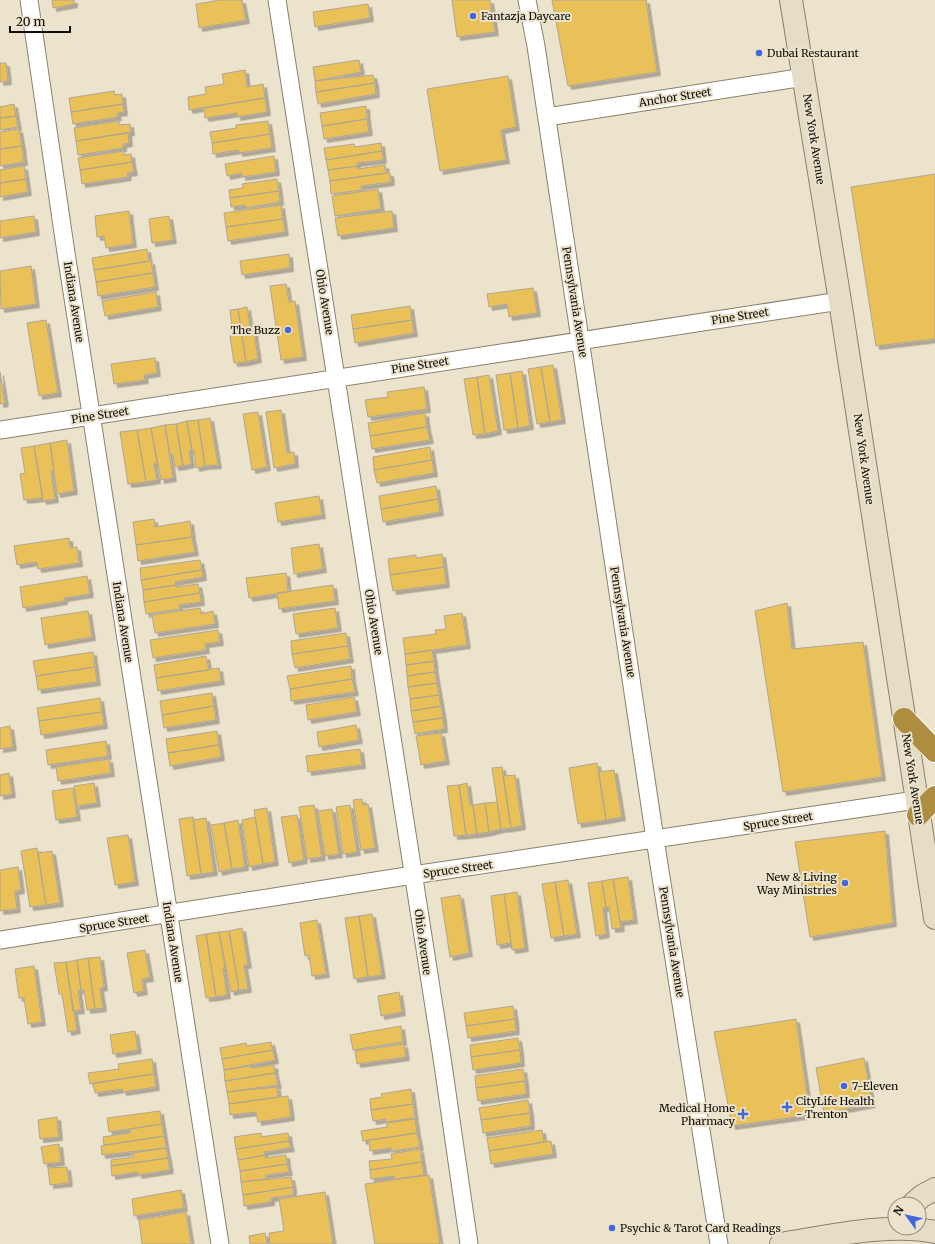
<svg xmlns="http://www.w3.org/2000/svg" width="935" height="1244" viewBox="0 0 935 1244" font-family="Merriweather,serif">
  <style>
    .building { fill: #eac159; stroke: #afa692; filter: url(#shadow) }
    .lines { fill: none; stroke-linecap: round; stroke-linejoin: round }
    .street-casing { stroke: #89806d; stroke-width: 19 }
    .secondary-casing { stroke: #89806d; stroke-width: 24 }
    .highway-casing { stroke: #fff; stroke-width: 24 }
    .street { stroke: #fff; stroke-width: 17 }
    .secondary { stroke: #e6ddc6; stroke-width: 22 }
    .highway { stroke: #ad8d40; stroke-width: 22 }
    .poi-dot { fill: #4367da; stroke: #ece3cd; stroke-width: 1.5 }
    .labels { text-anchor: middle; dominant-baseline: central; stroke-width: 4; stroke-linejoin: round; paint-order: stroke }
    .poi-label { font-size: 11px; fill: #0e0b05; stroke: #ece3cd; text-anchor: start }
    .street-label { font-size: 11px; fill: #0e0b05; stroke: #ece3cd }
  </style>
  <defs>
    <filter id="shadow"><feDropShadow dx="3.5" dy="3.5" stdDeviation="0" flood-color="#0004"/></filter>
  </defs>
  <rect width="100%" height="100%" fill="#ece3cd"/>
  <path class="building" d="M52,0H74V4L53,8Z
    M220,0H242L246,20L199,28L196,4Z
    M452,0H490L495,32L457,37Z
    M552,0H646L657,72L568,86Z
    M368,4L370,18L315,27L313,12Z
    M359,60L361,72L315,81L313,67Z
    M0,63H6L8,81L0,82Z
    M245,70L247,87L263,84L265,98L189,110L188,97L206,94L205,87L224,84L222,74Z
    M373,75L375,83L316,92L315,81Z
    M508,76L516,127L501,130L506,160L440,171L427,89Z
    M375,83L376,94L318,104L316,92Z
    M114,91L115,95L122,94L123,104L71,112L69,98Z
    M265,98L267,112L237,117V113L205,118L204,108Z
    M14,104L16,116L0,118V107Z
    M123,104L124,112L117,113L118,117L73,124L71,112Z
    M366,106L367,119L322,126L320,113Z
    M16,116L18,127L0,130V118Z
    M367,119L369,132L324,139L322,126Z
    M119,121V125L130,124L131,132L76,141L74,128Z
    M268,121L270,134L212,143L210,132L236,128V125Z
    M19,129L22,146L0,149V132Z
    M128,133L129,143L123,144V148L78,155L76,141Z
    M270,134L272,148L239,153V150L213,154L212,143Z
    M381,143L382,151L326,160L324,148L354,144L355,147Z
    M22,146L24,162L0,166V149Z
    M124,151V155L131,154L132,162L80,170L78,158Z
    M382,151L383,160L357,163V166L328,170L326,160Z
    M274,156L276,172L242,177V173L227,176L225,164Z
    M132,162L134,172L127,173L128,177L82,184L80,170Z
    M385,165L386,173L330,181L328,170L357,166L358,169Z
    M24,166L26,179L0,183V170Z
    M386,173H390L391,182L361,186L362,190L331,194L330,181Z
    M935,174V339L876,346L851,187Z
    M26,179L28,192L0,197V183Z
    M277,179L279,191L230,198L229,190L243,188L242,184Z
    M378,189L381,209L335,216L332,196Z
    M279,191L280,202L246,208L245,205L231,207L230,198Z
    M281,205L283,219L226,227L224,213Z
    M129,211L133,244L106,248L104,236L97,237L95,216Z
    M392,211L394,228L338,236L335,218Z
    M34,216L36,232L0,238V221Z
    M169,216L173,240L152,243L149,219Z
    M283,219L285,232L228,241L226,227Z
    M147,249L149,261L94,270L92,258Z
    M289,254L290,268L242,275L240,261Z
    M151,261L153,273L96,282L94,270Z
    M31,266L36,304L1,309L0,271Z
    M153,273L155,287L98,296L96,282Z
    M286,284L289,302L295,301L303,357L281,360L270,286Z
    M533,288L537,313L509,317L507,304L489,307L487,294Z
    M156,292L158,307L105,316L102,301Z
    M410,306L412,320L353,329L351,315Z
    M247,307L251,333L254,332L258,359L246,362L238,309Z
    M238,309L246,362L234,363L230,336L233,335L230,310Z
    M46,320L58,393L39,396L27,323Z
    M412,320L414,333L355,343L353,329Z
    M155,358L157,373L144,375L145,380L114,384L111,364Z
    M553,365L562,420L550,422L541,367Z
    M541,367L550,422L537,424L528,369Z
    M522,371L530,426L518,428L510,373Z
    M0,372L5,403L0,404Z
    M510,373L518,428L504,430L496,375Z
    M489,375L498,431L485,434L477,377Z
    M477,377L485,434L473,435L464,379Z
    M424,387L427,409L368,417L365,400L388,397L387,392Z
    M281,410L287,453L294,452L295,464L274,468L266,412Z
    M258,412L267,467L252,470L243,414Z
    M425,413L427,427L370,436L368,423Z
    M210,418L218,465L205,466L198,420Z
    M198,420L205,466L196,468L194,450L192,451L187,421Z
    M187,421L192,451H189L191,464L183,466L176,424Z
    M176,424L183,466L175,467L173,454H170L165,425Z
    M165,425L173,478L161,480L151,428Z
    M427,427L430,440L372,449L370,436Z
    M151,428L157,463L154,464L157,480L146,482L137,430Z
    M137,430L146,482L128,484L120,432Z
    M67,440L74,491L57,494L50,443Z
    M50,443L54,471H51L55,499L43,501L34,446Z
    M34,446L43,498L24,500L20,474L25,473L21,448Z
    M430,447L432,460L374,470L373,457Z
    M432,460L434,473L377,483L374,470Z
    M436,486L438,499L381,509L379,496Z
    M319,496L322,515L278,522L275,503Z
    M438,499L440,512L383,522L381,509Z
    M154,519L155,527L190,521L192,537L136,545L133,522Z
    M192,537L195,552L138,561L136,545Z
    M69,538L70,548L77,547L79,563L38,569L37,562L17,565L14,546Z
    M319,544L323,569L294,574L291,548Z
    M442,554L444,567L390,575L388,559L416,555V558Z
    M200,560L202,570L141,580L140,568Z
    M444,567L446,584L393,591L390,575Z
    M202,570L203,577L175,582L176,585L143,590L141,580Z
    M286,573L288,592L249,598L246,578Z
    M87,576L90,594L64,598V601L23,608L20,587Z
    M198,584L200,593L144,602L143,590L176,585V587Z
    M333,585L335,601L279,609L277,593Z
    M200,593L201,602L179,605L180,609L146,614L144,602Z
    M787,603L792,649L863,642L882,777L783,792L755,611Z
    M200,608L201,614L213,611L215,624L155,633L152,615Z
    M335,608L338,628L296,634L293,614Z
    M88,611L92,637L45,645L41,618Z
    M462,613L467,645L405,654L403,638L436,634L435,630L446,629L444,616Z
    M218,630L220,642L205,644L206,650L153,658L150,640Z
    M346,633L348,646L292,654L291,641Z
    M348,646L350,659L295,668L292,654Z
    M432,650L434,661L406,665L405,654Z
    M93,652L95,667L36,676L33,661Z
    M206,656L209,670L156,678L154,665Z
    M434,661L435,672L407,676L406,665Z
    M351,666L352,679L290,689L287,676Z
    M95,667L97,682L38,690L36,676Z
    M219,668L221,681L158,691L156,678Z
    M435,672L437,683L408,687L407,676Z
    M352,679L355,692L291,701L290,689Z
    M437,683L439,695L410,699L408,687Z
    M212,693L214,706L162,715L160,701Z
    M439,695L441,706L411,711L410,699Z
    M354,697L357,712L308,720L306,705Z
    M100,698L102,712L39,721L37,708Z
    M214,706L216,720L164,728L162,715Z
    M441,706L443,718L413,722L411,711Z
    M102,712L104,725L41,735L39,721Z
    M443,718L444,729L415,734L413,722Z
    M356,725L359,740L319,747L317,732Z
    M10,726L13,747L0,749V728Z
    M217,731L219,745L168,753L166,739Z
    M441,733L446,761L421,765L416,736Z
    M106,741L108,756L48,765L46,750Z
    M219,745L221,757L170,766L168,753Z
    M360,749L362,765L308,772L306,756Z
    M109,759L111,773L58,781L56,767Z
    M597,763L606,820L578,824L569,768Z
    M502,767L511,828L501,829L492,768Z
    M614,770L622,817L606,820L599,772Z
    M9,773L12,794L0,796V775Z
    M515,775L522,826L511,828L503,776Z
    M94,783L97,803L77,806L74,786Z
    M467,783L470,805H473L477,834L466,835L459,785Z
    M459,785L466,835L454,836L447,786Z
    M73,788L77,817L56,820L52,791Z
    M362,799L363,805L368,804L375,848L361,850L353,800Z
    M497,802L501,829L489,832L485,803Z
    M485,803L489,832L477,834L473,805Z
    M314,805L322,857L307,859L299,807Z
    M350,805L357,852L343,854L336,807Z
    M267,808L275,862L263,864L254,810Z
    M332,809L339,854L325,856L318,811Z
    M297,815L304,860L289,863L281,817Z
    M193,817L201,874L187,876L179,819Z
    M255,817L263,864L249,867L242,820Z
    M206,818L214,872L201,874L193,820Z
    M238,820L245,867L232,869L224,823Z
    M224,823L232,869L219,872L211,825Z
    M885,831L893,923L810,937L795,842Z
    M128,835L135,882L115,885L107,838Z
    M37,848L46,905L30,907L21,851Z
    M52,851L60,903L46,905L38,853Z
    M18,867L21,890L15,891L17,909L0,911V870Z
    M628,877L634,920L620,922L613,879Z
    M613,879L621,928L612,929L609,907L606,908L602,881Z
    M568,880L577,934L564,936L555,882Z
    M602,881L606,908H603L606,934L596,936L588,883Z
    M555,882L564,936L551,938L542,884Z
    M517,892L525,948L512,950L504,894Z
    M504,894L511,943L497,945L491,896Z
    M460,895L469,953L450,957L441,898Z
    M372,914L382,975L368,977L359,916Z
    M359,916L368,977L354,979L345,918Z
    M317,920L326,974L312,976L309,955L305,956L300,923Z
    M242,928L248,965H244L248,989L239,990L229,931Z
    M229,931L239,990L231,992L219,932Z
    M219,932L225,968H223L227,995L216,997L206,934Z
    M206,934L216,997L206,998L196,936Z
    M145,950L150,978L142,979L144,991L134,993L127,953Z
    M100,957L104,987L100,988L103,1008L95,1009L88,958Z
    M88,958L95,1009L87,1010L84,990H81L77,960Z
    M77,960L81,990H78L81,1010L73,1011L66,962Z
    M66,962L77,1030L68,1032L62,994H59L54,963Z
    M34,966L42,1022L28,1024L24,998H19L15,969Z
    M399,992L402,1012L381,1016L378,996Z
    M513,1006L515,1019L466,1026L464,1013Z
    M515,1019L516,1031L468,1038L466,1026Z
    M796,1019L810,1115L732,1126L714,1032Z
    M401,1026L403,1042L353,1050L350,1035Z
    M135,1031L138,1050L113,1054L110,1035Z
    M518,1038L520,1050L471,1057L470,1045Z
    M271,1042L273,1050L222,1059L220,1048L246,1043L247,1046Z
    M404,1044L406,1057L357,1064L355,1051Z
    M273,1050L275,1060L224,1070L222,1059Z
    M520,1050L521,1063L473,1070L471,1057Z
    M864,1058L872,1104L824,1113L816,1068Z
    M152,1059L154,1074L90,1084L88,1073L119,1069L118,1064Z
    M274,1065L275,1073L225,1081L224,1070L250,1066L251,1068Z
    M523,1069L525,1081L476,1088L475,1076Z
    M275,1073L278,1085L227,1092L225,1081Z
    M154,1074L156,1087L123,1092L122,1089L95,1093L93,1083Z
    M525,1081L526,1094L478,1101L476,1088Z
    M277,1087L278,1097L229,1104L227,1092Z
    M411,1089L413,1104L371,1110L370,1099L382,1097L381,1094Z
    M288,1096L291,1117L258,1122L256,1112L230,1115L229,1104Z
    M528,1100L530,1113L481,1120L479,1108Z
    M413,1104L415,1118L386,1122V1119L373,1121L371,1110Z
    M160,1111L162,1124L109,1132L107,1118Z
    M530,1113L531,1126L483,1133L481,1120Z
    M57,1117L59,1137L40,1139L38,1120Z
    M415,1119L417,1133L363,1141L361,1131L387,1127V1123Z
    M162,1124L164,1136L104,1145L103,1137L130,1133V1129Z
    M542,1130L544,1142L489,1151L487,1138Z
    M261,1133V1137L288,1133L289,1141L236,1149L234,1137Z
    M417,1133L420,1147L391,1151V1148L370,1151L369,1140Z
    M164,1136L166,1148L102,1155L101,1146Z
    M289,1141L291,1148L264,1152L265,1155L238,1160L236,1149Z
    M551,1141L553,1154L491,1164L489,1151Z
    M59,1144L61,1162L44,1164L41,1147Z
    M166,1148L168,1158L111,1166V1160L134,1157L133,1153Z
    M420,1149L422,1162L370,1170L369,1161L392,1159L391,1154Z
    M265,1155V1158L286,1155L287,1164L240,1171L238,1160Z
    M168,1158L170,1170L138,1175V1172L112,1176L111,1166Z
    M422,1162L424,1175L395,1179L394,1176L371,1179L370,1170Z
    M287,1164L289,1172L266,1175V1179L241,1182L240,1171Z
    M67,1167L69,1183L50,1185L48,1168Z
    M429,1175L440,1244H375L365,1184Z
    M291,1177L293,1187L243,1195L241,1182Z
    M293,1187V1195L271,1198V1202L244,1206L243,1195Z
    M181,1190L184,1208L134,1216L132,1199Z
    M325,1192L333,1244H270L269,1233L284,1231L279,1199Z
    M186,1212L191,1244H142L139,1220Z
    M265,1233L267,1244H250L249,1236Z"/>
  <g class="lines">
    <g class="street-casing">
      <path id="street" d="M29,0L66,253L220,1244
        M277,0L442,1058L469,1244
        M527,0L536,46L655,839L719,1244
        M547,117L804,77
        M0,430L840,301
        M0,940L413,875L916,800"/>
    </g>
    <g class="secondary-casing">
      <path id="secondary" d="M791,0L840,301L935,918
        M913,1204L922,1196L935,1189
        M781,1244C826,1237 890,1222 935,1232"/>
    </g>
    <g class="highway-casing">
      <path id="highway" d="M904,719L935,751
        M918,815L935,797"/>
    </g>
    <use href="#street" class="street"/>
    <use href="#secondary" class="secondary"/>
    <use href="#highway" class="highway"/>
  </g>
  <g class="poi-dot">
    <circle cx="473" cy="16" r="4"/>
    <circle cx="759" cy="53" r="4"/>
    <circle cx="288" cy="330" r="4"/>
    <circle cx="845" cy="883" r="4"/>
    <circle cx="844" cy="1086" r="4"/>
    <path d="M785 1101h4v4h4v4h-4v4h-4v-4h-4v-4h4z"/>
    <path d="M741 1108h4v4h4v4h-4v4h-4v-4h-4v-4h4z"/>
    <circle cx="612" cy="1228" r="4"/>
  </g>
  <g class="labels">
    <g class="poi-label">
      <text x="481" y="16">Fantazja Daycare</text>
      <text x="767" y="53">Dubai Restaurant</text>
      <text x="280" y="330" text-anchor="end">The Buzz</text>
      <text x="837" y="877" text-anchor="end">New &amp; Living<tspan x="837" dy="13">Way Ministries</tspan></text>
      <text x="852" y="1086">7-Eleven</text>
      <text x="796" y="1101">CityLife Health<tspan x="796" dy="13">- Trenton</tspan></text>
      <text x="735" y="1108" text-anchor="end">Medical Home<tspan x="735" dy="13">Pharmacy</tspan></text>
      <text x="620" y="1228">Psychic &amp; Tarot Card Readings</text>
    </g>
    <g class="street-label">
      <text transform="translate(675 97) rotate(-9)">Anchor Street</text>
      <text transform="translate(814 139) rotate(81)">New York Avenue</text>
      <text transform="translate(74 302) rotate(81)">Indiana Avenue</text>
      <text transform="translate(325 302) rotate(81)">Ohio Avenue</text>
      <text transform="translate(575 302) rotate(81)">Pennsylvania Avenue</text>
      <text transform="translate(740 316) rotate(-9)">Pine Street</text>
      <text transform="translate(420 365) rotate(-9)">Pine Street</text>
      <text transform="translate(100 415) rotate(-9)">Pine Street</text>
      <text transform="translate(864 459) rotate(82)">New York Avenue</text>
      <text transform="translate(123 622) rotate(81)">Indiana Avenue</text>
      <text transform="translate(374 622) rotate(81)">Ohio Avenue</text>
      <text transform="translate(623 622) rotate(81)">Pennsylvania Avenue</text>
      <text transform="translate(913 779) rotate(81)">New York Avenue</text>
      <text transform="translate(778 821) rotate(-9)">Spruce Street</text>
      <text transform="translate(458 869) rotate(-8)">Spruce Street</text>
      <text transform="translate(114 923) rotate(-9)">Spruce Street</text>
      <text transform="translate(173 942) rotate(81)">Indiana Avenue</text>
      <text transform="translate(423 942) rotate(82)">Ohio Avenue</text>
      <text transform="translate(672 942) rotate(81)">Pennsylvania Avenue</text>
    </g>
  </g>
  <g transform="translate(907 1216) rotate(303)"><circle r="19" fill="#ece3cd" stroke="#938d7d"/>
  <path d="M0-3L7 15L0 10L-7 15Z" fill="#4367da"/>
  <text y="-6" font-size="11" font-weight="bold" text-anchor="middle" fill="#0e0b05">N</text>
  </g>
  <path d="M10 26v6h60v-6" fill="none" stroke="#0e0b05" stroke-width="2"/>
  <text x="16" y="26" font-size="12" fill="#0e0b05" stroke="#ece3cd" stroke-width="3" paint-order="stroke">20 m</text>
</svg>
